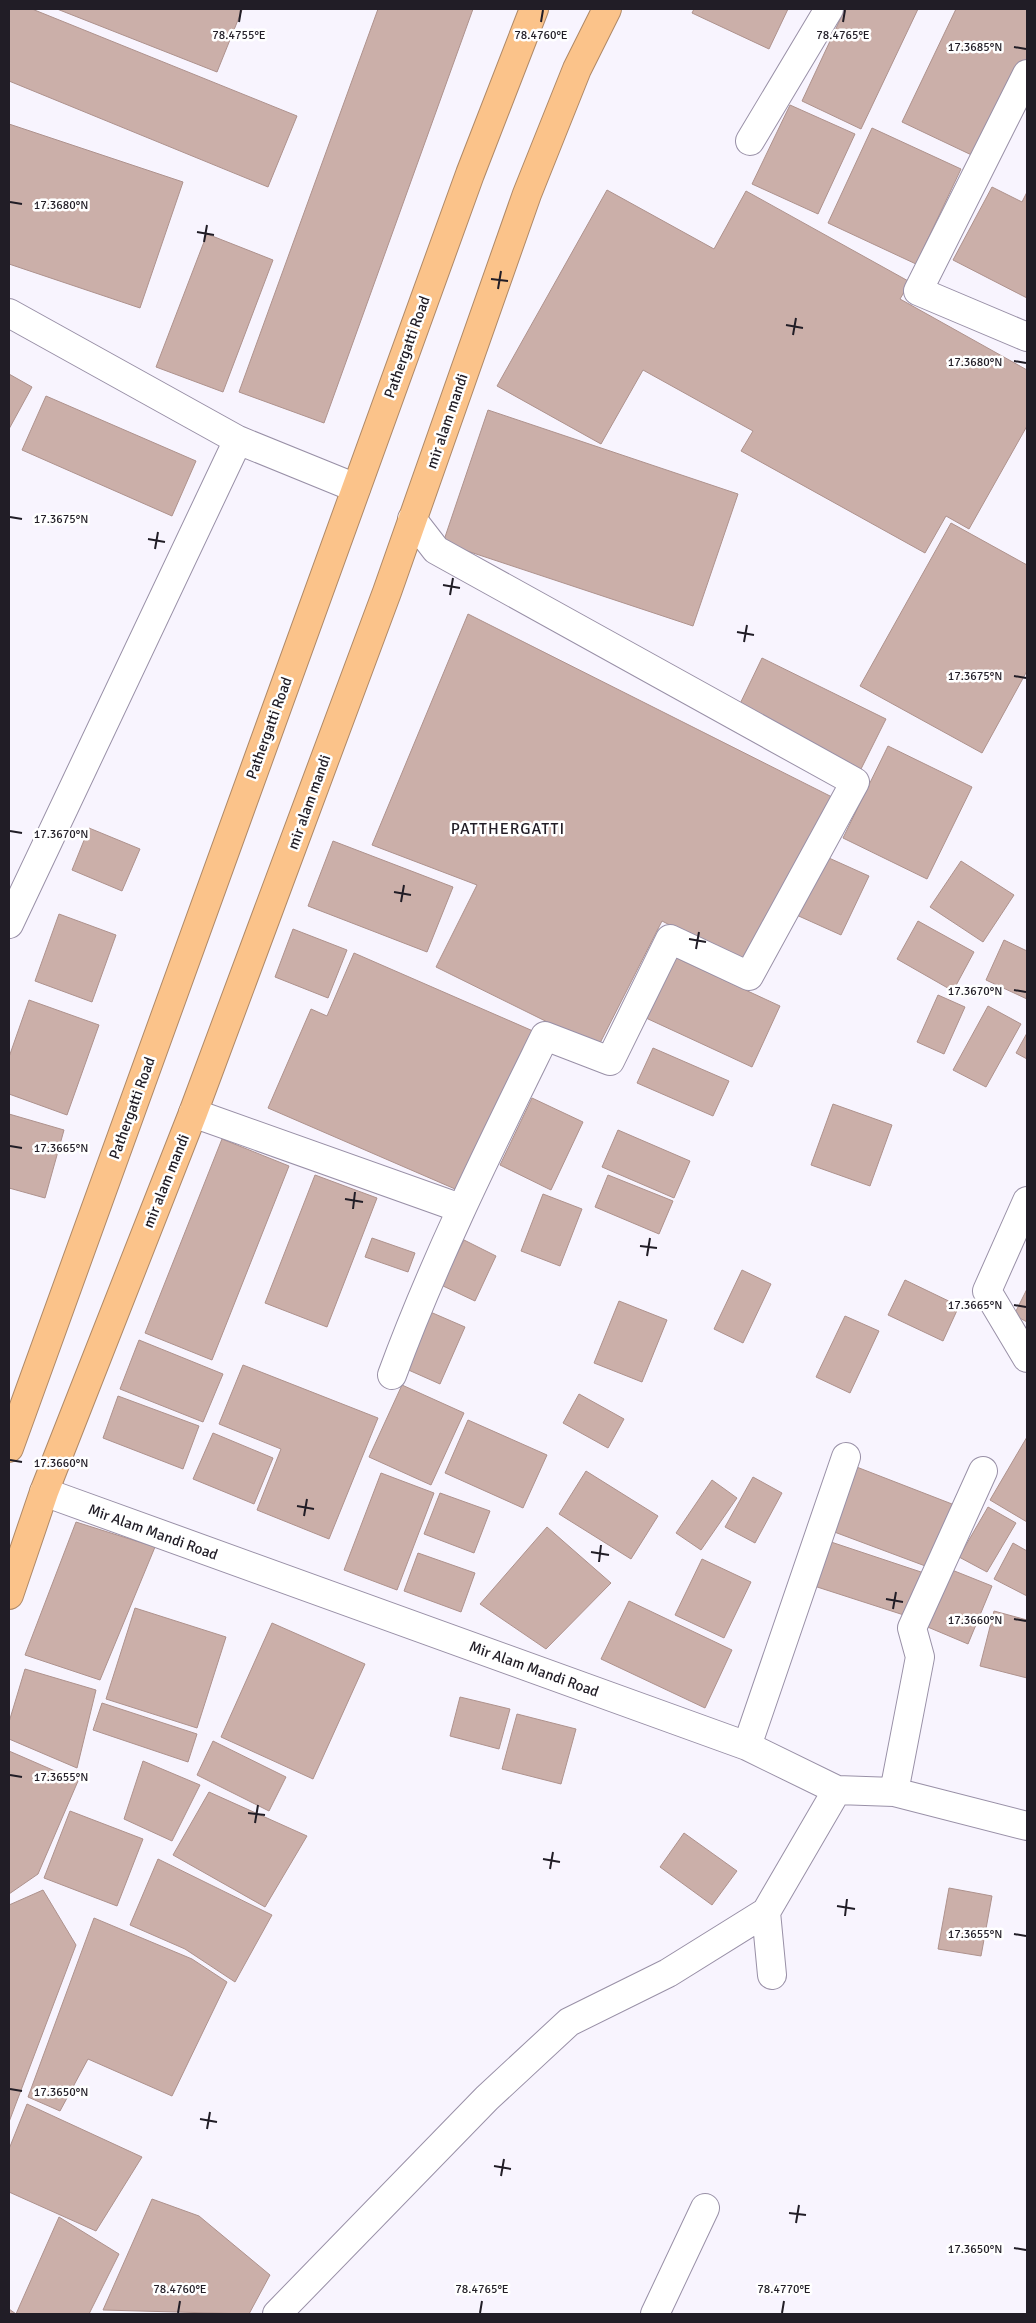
<svg xmlns="http://www.w3.org/2000/svg" width="1036" height="2323" viewBox="0 0 1036 2323" font-family="Signika,sans-serif">
  <style>
    .building { fill: #cbafa9; stroke: #ae928d }
    .lines { fill: none; stroke-linecap: round; stroke-linejoin: round }
    .minor-casing { stroke: #9990a7; stroke-width: 30 }
    .highway-casing { stroke: #af8967; stroke-width: 30 }
    .minor { stroke: #fff; stroke-width: 28 }
    .highway { stroke: #fbc38a; stroke-width: 28 }
    .ticks { fill: none; stroke: #211d26; stroke-width: 2 }
    .labels { text-anchor: middle; dominant-baseline: central; stroke-width: 5; stroke-linejoin: round; paint-order: stroke }
    .street-label { font-size: 15px; fill: #211d26; stroke: #fff }
    .neighbourhood-label { font-size: 16px; letter-spacing: 1px; fill: #211d26; stroke: #fff }
    .ticks-label { font-size: 12px; text-anchor: middle; fill: #211d26; stroke: #fff; stroke-width: 5; stroke-linejoin: round; paint-order: stroke }
  </style>
  <rect width="100%" height="100%" fill="#f8f4fe"/>
  <path class="building" d="M9,9H32L297,116L268,187L9,81Z
    M57,9H238L242,10L217,72Z
    M378,9H473L324,423L239,392Z
    M694,9H788L769,49L692,13Z
    M845,9H918L861,129L802,101Z
    M956,9H1027V58L980,159L902,122Z
    M790,105L855,134L818,214L752,184Z
    M9,124L183,182L140,308L9,264Z
    M872,128L961,169L916,264L828,223Z
    M992,187L1022,202L1027,192V298L953,260Z
    M607,190L714,249L746,191L910,282L900,299L1027,370V426L969,529L946,516L925,553L741,451L753,431L643,370L601,444L497,386Z
    M207,234L273,260L223,392L156,367Z
    M9,374L32,387L9,429Z
    M46,396L196,461L172,516L22,450Z
    M488,410L738,494L693,626L443,543Z
    M951,523L1027,565V671L982,753L860,686Z
    M468,614L832,797L748,965L662,921L598,1047L436,967L477,885L372,845Z
    M762,658L886,719L861,769L738,708Z
    M888,746L972,787L927,879L843,838Z
    M89,828L140,849L122,891L72,870Z
    M333,841L453,887L427,952L308,906Z
    M820,854L869,876L841,935L792,913Z
    M961,861L1014,895L983,942L930,907Z
    M59,914L116,935L92,1002L35,981Z
    M918,921L974,952L953,991L897,959Z
    M293,929L347,950L328,998L275,977Z
    M1004,940L1027,951V999L986,980Z
    M354,953L533,1031L462,1192L268,1108L311,1009L327,1016Z
    M674,957L780,1006L752,1067L646,1018Z
    M938,995L965,1007L944,1054L917,1042Z
    M29,1000L99,1025L67,1115L9,1094V1057Z
    M988,1006L1021,1024L986,1087L953,1070Z
    M1027,1033V1059L1016,1053Z
    M653,1048L729,1081L713,1116L637,1083Z
    M532,1098L583,1122L551,1190L500,1165Z
    M833,1104L892,1125L870,1186L811,1165Z
    M9,1114L64,1130L45,1198L9,1188Z
    M618,1130L690,1161L674,1198L602,1167Z
    M222,1139L289,1166L212,1360L145,1333Z
    M315,1175L377,1198L327,1327L265,1303Z
    M608,1175L673,1201L659,1234L595,1207Z
    M543,1194L582,1209L560,1266L521,1251Z
    M372,1238L415,1253L408,1272L365,1257Z
    M464,1240L496,1256L475,1301L441,1285Z
    M742,1270L771,1284L743,1343L714,1329Z
    M905,1280L959,1306L943,1341L888,1315Z
    M1027,1289V1322L1014,1315Z
    M619,1301L667,1320L642,1382L594,1363Z
    M428,1311L465,1327L440,1384L404,1368Z
    M845,1316L879,1331L850,1393L816,1377Z
    M139,1340L223,1374L203,1422L120,1389Z
    M243,1365L378,1418L329,1539L257,1510L281,1449L219,1424Z
    M402,1385L464,1413L431,1485L369,1457Z
    M579,1394L624,1419L608,1448L563,1423Z
    M118,1396L199,1426L183,1469L103,1438Z
    M468,1420L547,1455L523,1508L445,1473Z
    M213,1433L273,1458L254,1504L193,1479Z
    M1027,1437V1522L990,1500Z
    M854,1466L952,1504L928,1567L829,1530Z
    M586,1471L658,1516L631,1559L559,1514Z
    M381,1473L434,1493L397,1590L344,1570Z
    M753,1477L782,1493L755,1543L725,1527Z
    M712,1480L737,1498L701,1550L676,1533Z
    M440,1493L490,1511L474,1553L424,1534Z
    M988,1507L1016,1523L987,1572L959,1557Z
    M76,1522L155,1547L100,1680L25,1655Z
    M547,1527L611,1583L546,1649L480,1604Z
    M825,1540L924,1573L910,1617L811,1585Z
    M1013,1543L1027,1551V1596L994,1579Z
    M418,1553L475,1573L461,1612L404,1591Z
    M702,1559L751,1582L724,1638L675,1615Z
    M947,1568L992,1586L968,1644L923,1625Z
    M629,1601L732,1650L705,1708L601,1659Z
    M135,1608L226,1637L197,1728L106,1699Z
    M994,1611L1027,1620V1678L980,1666Z
    M272,1623L365,1664L313,1779L221,1737Z
    M25,1669L96,1690L77,1768L9,1739V1722Z
    M460,1697L510,1709L499,1749L450,1736Z
    M102,1703L197,1734L188,1762L93,1730Z
    M517,1714L576,1729L561,1784L502,1769Z
    M213,1741L286,1777L269,1811L197,1775Z
    M9,1751L78,1781L38,1874L9,1894Z
    M143,1761L200,1785L172,1841L124,1819Z
    M209,1792L307,1836L265,1907L173,1855Z
    M70,1811L143,1839L117,1906L44,1878Z
    M684,1833L737,1871L712,1905L660,1867Z
    M158,1859L272,1915L235,1982L185,1949L130,1925Z
    M949,1888L992,1896L981,1956L938,1949Z
    M43,1890L76,1945L9,2122V1905Z
    M94,1918L192,1959L227,1982L172,2096L88,2059L60,2111L28,2097Z
    M27,2104L142,2157L96,2231L9,2192V2149Z
    M152,2199L199,2216L270,2275L249,2314L103,2310Z
    M59,2217L119,2254L89,2314H9V2309L16,2314Z"/>
  <g class="lines">
    <g class="minor-casing">
      <path id="minor" d="M1027,74L918,291L1027,337
        M750,141L829,9
        M9,313L238,440L356,488
        M9,924L238,440
        M193,1113L460,1208
        M1027,1201L987,1291L1027,1358
        M392,1375C435,1258 490,1148 545,1036L610,1061L670,939L749,976L855,782L436,550L412,519
        M44,1492L747,1746L837,1790L894,1792L1027,1826
        M747,1746L846,1457
        M894,1792L920,1657L912,1628L983,1471
        M766,1912L772,1975
        M277,2314L487,2098L569,2022L668,1973L766,1912L837,1790
        M655,2314L705,2208"/>
    </g>
    <g class="highway-casing">
      <path id="highway" d="M9,1448L470,174L534,9
        M9,1595L44,1492L193,1113L387,592L527,194L577,69L607,9"/>
    </g>
    <use href="#minor" class="minor"/>
    <use href="#highway" class="highway"/>
  </g>
  <path class="ticks" d="M239,22L241,10M541,22L543,10M843,22L845,10M1014,47L1026,49M10,202L22,204M197,232L214,235M204,242L207,225M491,279L508,281M498,289L501,271M786,325L803,328M793,335L796,318M1014,361L1026,363M10,517L22,519M148,539L165,542M155,549L158,532M443,585L460,588M450,595L453,578M737,632L754,635M744,642L747,625M1014,676L1026,678M10,831L22,833M394,892L411,895M401,902L404,885M689,939L706,942M696,949L699,932M1014,990L1026,992M10,1146L22,1148M345,1199L363,1202M353,1209L355,1192M640,1246L657,1248M647,1256L650,1238M1014,1305L1026,1307M10,1460L22,1462M297,1506L314,1509M304,1516L307,1499M591,1552L609,1555M599,1562L601,1545M886,1599L903,1602M893,1609L896,1592M1014,1619L1026,1621M10,1775L22,1777M248,1813L265,1815M255,1823L258,1805M543,1859L560,1862M550,1869L553,1852M837,1906L855,1909M845,1916L847,1899M1014,1934L1026,1936M10,2089L22,2091M200,2119L217,2122M207,2129L210,2112M494,2166L511,2169M501,2176L504,2159M789,2213L806,2215M796,2223L799,2205M1014,2248L1026,2250M178,2313L180,2301M480,2313L482,2301M782,2313L784,2301"/>
  <g class="labels">
    <g class="street-label">
      <text transform="translate(407 347) rotate(-70)">Pathergatti Road</text>
      <text transform="translate(447 421) rotate(-71)">mir alam mandi</text>
      <text transform="translate(269 728) rotate(-70)">Pathergatti Road</text>
      <text transform="translate(309 802) rotate(-70)">mir alam mandi</text>
      <text transform="translate(132 1108) rotate(-70)">Pathergatti Road</text>
      <text transform="translate(166 1181) rotate(-68)">mir alam mandi</text>
      <text transform="translate(153 1532) rotate(20)">Mir Alam Mandi Road</text>
      <text transform="translate(534 1669) rotate(20)">Mir Alam Mandi Road</text>
    </g>
    <g class="neighbourhood-label">
      <text x="508" y="829">PATTHERGATTI</text>
    </g>
  </g>
  <g class="ticks-label">
    <text x="239" y="39">78.4755°E</text>
    <text x="541" y="39">78.4760°E</text>
    <text x="843" y="39">78.4765°E</text>
    <text x="975" y="51">17.3685°N</text>
    <text x="61" y="209">17.3680°N</text>
    <text x="975" y="366">17.3680°N</text>
    <text x="61" y="523">17.3675°N</text>
    <text x="975" y="680">17.3675°N</text>
    <text x="61" y="838">17.3670°N</text>
    <text x="975" y="995">17.3670°N</text>
    <text x="61" y="1152">17.3665°N</text>
    <text x="975" y="1309">17.3665°N</text>
    <text x="61" y="1467">17.3660°N</text>
    <text x="975" y="1624">17.3660°N</text>
    <text x="61" y="1781">17.3655°N</text>
    <text x="975" y="1938">17.3655°N</text>
    <text x="61" y="2096">17.3650°N</text>
    <text x="975" y="2253">17.3650°N</text>
    <text x="180" y="2293">78.4760°E</text>
    <text x="482" y="2293">78.4765°E</text>
    <text x="784" y="2293">78.4770°E</text>
  </g>
  <rect width="1036" height="2323" fill="none" stroke="#211d26" stroke-width="20"/>
</svg>
